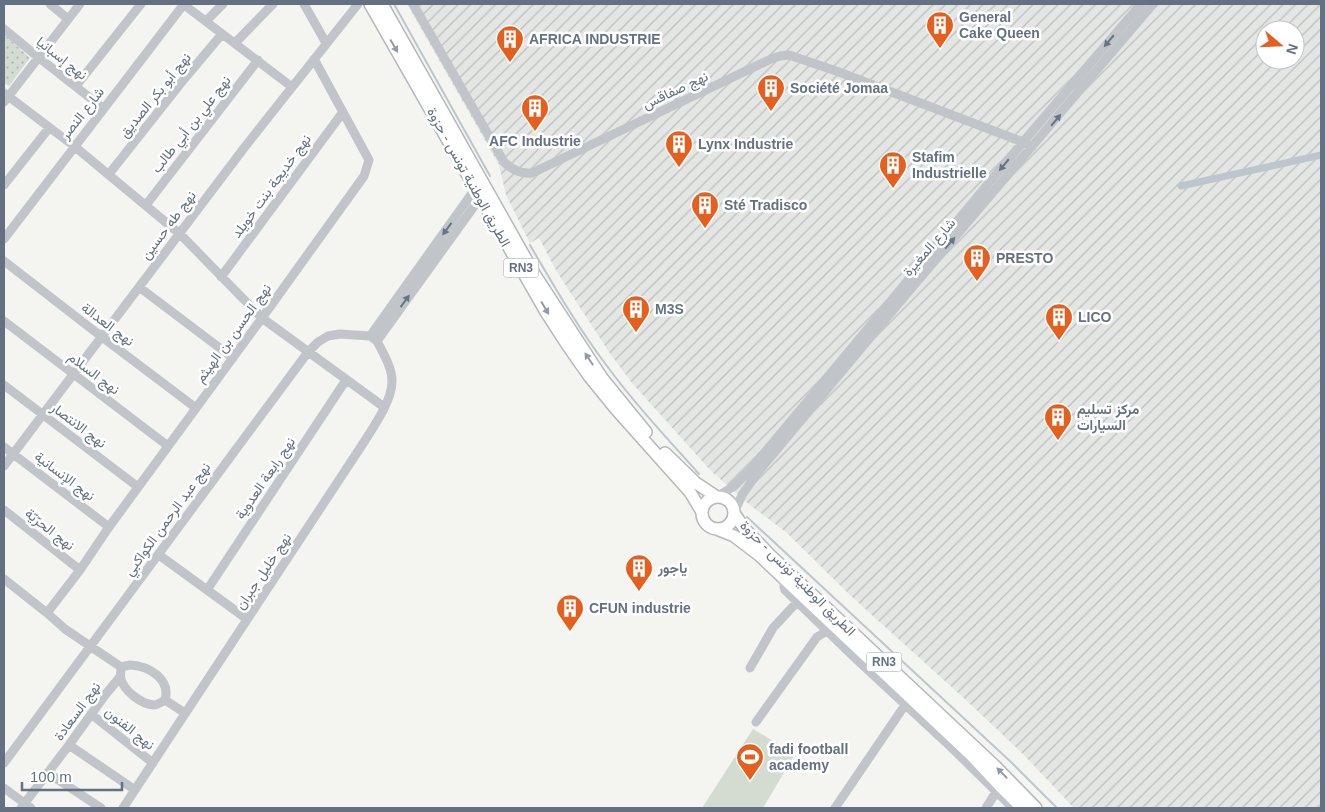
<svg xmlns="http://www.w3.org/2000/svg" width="1325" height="812" viewBox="0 0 1325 812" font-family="Helvetica,Vazirmatn,sans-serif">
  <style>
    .industrial { fill: url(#industrial-furrows); fill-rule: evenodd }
    .garden { fill: url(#garden-dots) }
    .pitch { fill: #d4dbd1 }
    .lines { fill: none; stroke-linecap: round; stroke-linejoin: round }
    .stream { stroke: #bcc6cc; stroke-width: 2 }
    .canal { stroke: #bcc6cc; stroke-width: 7 }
    .major-casing { stroke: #b4b8bc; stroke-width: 14 }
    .minor { stroke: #c1c4c8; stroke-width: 9 }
    .major { stroke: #fff; stroke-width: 11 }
    .oneway { fill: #687586 }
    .oneway2 { fill: #929ca8 }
    .labels { text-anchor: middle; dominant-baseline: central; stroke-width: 5; stroke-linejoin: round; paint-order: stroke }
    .shield { fill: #fff; stroke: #929ca8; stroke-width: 1 }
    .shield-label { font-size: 12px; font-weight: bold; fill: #637182 }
    .poi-label { font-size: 14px; font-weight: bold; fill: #637182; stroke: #fff; text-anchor: start }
    .street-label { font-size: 14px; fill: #637182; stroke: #fff }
  </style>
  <defs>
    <pattern id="industrial-furrows" width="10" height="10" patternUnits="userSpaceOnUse" patternTransform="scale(1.25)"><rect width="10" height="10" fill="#e4e6e4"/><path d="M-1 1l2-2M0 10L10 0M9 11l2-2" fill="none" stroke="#bcbfbe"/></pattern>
    <pattern id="garden-dots" width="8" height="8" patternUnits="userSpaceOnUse" patternTransform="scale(1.25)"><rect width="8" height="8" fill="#d4dbd1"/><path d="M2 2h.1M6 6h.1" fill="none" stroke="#b0b6af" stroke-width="1.8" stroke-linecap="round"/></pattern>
  </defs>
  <rect width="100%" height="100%" fill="#f4f4f0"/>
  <path class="industrial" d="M407,4H1321V808H1074L1022,753L966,700L852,597L787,533L750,505L711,471L632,383L609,352L557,272L539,238L530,243L506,195L499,165ZM1265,30H1295V60H1265Z"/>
  <path class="garden" d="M4,34L30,58L9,86L4,83Z"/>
  <path class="pitch" d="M753,729L795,754L763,808H702Z"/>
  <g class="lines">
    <path class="stream" d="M394,4L490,176
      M530,245C555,288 580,331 610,370C637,407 669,440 699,474
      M747,517L1012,763L1057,808"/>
    <path class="canal" d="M1181,186L1321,155"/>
    <g class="major-casing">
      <path id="major" d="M370,4L515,258L546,312L566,343L589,376L615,408L690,492L702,512
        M382,4L535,275L602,378L646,432
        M665,453L696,483L717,497
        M702 513a16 16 0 1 1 32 0a16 16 0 1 1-32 0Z
        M734,513L744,528L770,555L995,766L1036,808
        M719,530L734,536L759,555L972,756L1000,786L1022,808"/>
    </g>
    <path class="minor" d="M50,4L68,19
      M183,4L292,87
      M304,4L326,43
      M413,4L504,162C512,170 521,174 532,173L771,59L780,56L789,55L839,72L1023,142L1032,147
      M206,21L223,4
      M4,29L38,57L103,108
      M235,43L273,4
      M76,86L141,4
      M4,93L74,146L180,234L262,318L384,407
      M4,102L80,4
      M109,174L185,78L222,34
      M4,185L49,128
      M146,205L258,60
      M4,239L184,4
      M4,261L102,337L196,408
      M221,277L343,112
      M139,287L233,358
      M4,321L168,446
      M370,336L475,189
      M377,341L480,198
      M4,385L138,487
      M4,447L109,527
      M4,466L244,148L358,4
      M717,497L734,486L751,469L1023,142L1141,4
      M4,510L80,570
      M734,513L742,495L758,472L898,304L1153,4
      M159,555L247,619
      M4,579L47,613L65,629L121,667
      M784,579V587L785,590L853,656L953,749L1013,808
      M207,590L346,380
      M47,613L80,570L109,527L262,318L364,176L369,160L314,59
      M130,665C149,666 171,679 165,700C161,702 158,705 154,705C141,704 124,691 121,679C120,675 121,671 121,667Z
      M750,668L773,628L797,602
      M165,700L185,713
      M91,714L153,763
      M756,722L817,637L827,631
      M69,745L135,790
      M4,763L308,352L318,342L328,336L340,334L370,336L377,341
      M48,773L101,808
      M4,788L31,808
      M21,808L69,745L105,695L120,677
      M123,808L364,442C374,426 392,401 392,381C392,367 383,353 377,341
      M835,808L905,705
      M986,808L998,789"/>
    <use href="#major" class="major"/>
  </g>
  <defs><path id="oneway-solid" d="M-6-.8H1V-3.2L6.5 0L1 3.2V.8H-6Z" transform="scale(1.25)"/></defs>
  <g class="oneway">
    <use href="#oneway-solid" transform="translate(1109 41) rotate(130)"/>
    <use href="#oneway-solid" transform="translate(1056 120) rotate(-50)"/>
    <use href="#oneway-solid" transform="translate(1004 165) rotate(130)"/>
    <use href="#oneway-solid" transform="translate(447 229) rotate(126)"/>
    <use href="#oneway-solid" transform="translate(950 243) rotate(-49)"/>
    <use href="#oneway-solid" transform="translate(405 301) rotate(-54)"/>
  </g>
  <g class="oneway2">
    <use href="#oneway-solid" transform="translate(394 46) rotate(60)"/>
    <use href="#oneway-solid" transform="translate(545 308) rotate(59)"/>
    <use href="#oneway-solid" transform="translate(589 359) rotate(-124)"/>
    <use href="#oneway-solid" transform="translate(1002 773) rotate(-134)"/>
  </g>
  <defs>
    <g id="building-pin" transform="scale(1.4375)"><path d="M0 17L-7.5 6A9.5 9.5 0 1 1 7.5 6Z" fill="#e5601f" stroke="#fff"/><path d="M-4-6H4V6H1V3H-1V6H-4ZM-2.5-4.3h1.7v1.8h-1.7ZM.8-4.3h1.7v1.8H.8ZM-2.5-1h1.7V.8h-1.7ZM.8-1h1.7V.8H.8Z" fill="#fff"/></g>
    <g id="stadium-pin" transform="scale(1.4375)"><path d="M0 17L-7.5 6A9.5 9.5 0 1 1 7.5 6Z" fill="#e5601f" stroke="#fff"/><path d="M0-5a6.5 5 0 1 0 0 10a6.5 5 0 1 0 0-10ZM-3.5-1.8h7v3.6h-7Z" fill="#fff"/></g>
  </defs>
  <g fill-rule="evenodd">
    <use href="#building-pin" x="940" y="25"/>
    <use href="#building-pin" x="510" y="39"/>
    <use href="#building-pin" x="771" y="88"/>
    <use href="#building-pin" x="535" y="108"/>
    <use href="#building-pin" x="679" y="144"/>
    <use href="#building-pin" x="893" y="165"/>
    <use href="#building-pin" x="705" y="205"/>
    <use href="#building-pin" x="977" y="258"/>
    <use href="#building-pin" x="636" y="309"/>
    <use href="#building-pin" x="1059" y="317"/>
    <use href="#building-pin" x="1058" y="417"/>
    <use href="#building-pin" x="639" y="568"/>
    <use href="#building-pin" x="570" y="608"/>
    <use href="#stadium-pin" x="750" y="757"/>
  </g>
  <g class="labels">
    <g class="shield">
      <rect x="503.5" y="258.5" width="35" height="19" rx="4"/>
      <rect x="866.5" y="652.5" width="35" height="19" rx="4"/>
    </g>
    <g class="shield-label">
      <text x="521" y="268">RN3</text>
      <text x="884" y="662">RN3</text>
    </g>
    <g class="poi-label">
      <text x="959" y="17">General<tspan x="959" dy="16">Cake Queen</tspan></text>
      <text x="529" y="39">AFRICA INDUSTRIE</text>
      <text x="790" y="88">Société Jomaa</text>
      <text x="535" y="141" text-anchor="middle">AFC Industrie</text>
      <text x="698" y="144">Lynx Industrie</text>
      <text x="912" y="157">Stafim<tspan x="912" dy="16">Industrielle</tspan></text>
      <text x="724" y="205">Sté Tradisco</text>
      <text x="996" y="258">PRESTO</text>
      <text x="655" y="309">M3S</text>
      <text x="1078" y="317">LICO</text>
      <text x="1077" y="409">مركز تسليم<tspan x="1077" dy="16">السيارات</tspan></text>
      <text x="658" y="568">ياجور</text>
      <text x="589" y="608">CFUN industrie</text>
      <text x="769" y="749">fadi football<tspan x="769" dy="16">academy</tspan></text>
    </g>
    <g class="street-label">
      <text transform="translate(62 58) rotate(38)">نهج إسبانيا</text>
      <text transform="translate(675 90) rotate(-25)">نهج صفاقس</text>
      <text transform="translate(155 95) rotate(-51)">نهج أبو بكر الصديق</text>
      <text transform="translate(82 113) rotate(-52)">شارع النصر</text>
      <text transform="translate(191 124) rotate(-52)">نهج علي بن أبي طالب</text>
      <text transform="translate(469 177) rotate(61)">الطريق الوطنية تونس - حزوة</text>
      <text transform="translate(271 186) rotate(-54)">نهج خديجة بنت خويلد</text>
      <text transform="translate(168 225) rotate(-53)">نهج طه حسين</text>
      <text transform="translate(929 247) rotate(-49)">شارع المغيرة</text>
      <text transform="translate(108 324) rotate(37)">نهج العدالة</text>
      <text transform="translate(233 333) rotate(-54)">نهج الحسن بن الهيثم</text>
      <text transform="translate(94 373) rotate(37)">نهج السلام</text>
      <text transform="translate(79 425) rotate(37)">نهج الانتصار</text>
      <text transform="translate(65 476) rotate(37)">نهج الإنسانية</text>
      <text transform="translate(265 478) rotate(-56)">نهج رابعة العدوية</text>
      <text transform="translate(167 519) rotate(-54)">نهج عبد الرحمن الكواكبي</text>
      <text transform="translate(50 529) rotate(38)">نهج الحرّيّة</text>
      <text transform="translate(263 571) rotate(-56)">نهج خليل جبران</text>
      <text transform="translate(798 578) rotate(45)">الطريق الوطنية تونس - حزوة</text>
      <text transform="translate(77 711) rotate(-54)">نهج السعادة</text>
      <text transform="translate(130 728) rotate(39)">نهج الفنون</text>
    </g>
  </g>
  <rect width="1325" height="812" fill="none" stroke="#637182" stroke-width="10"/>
  <g transform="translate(1280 45) rotate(109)"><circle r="24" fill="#ffffff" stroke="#c1c6cd"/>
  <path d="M0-4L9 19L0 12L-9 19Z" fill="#e5601f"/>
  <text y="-8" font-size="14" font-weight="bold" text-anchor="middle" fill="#637182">N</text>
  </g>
  <path d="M22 782v8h100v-8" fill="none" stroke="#637182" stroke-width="2.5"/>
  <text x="30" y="782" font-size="15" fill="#637182" stroke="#ffffff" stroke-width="4" paint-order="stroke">100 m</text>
</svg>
